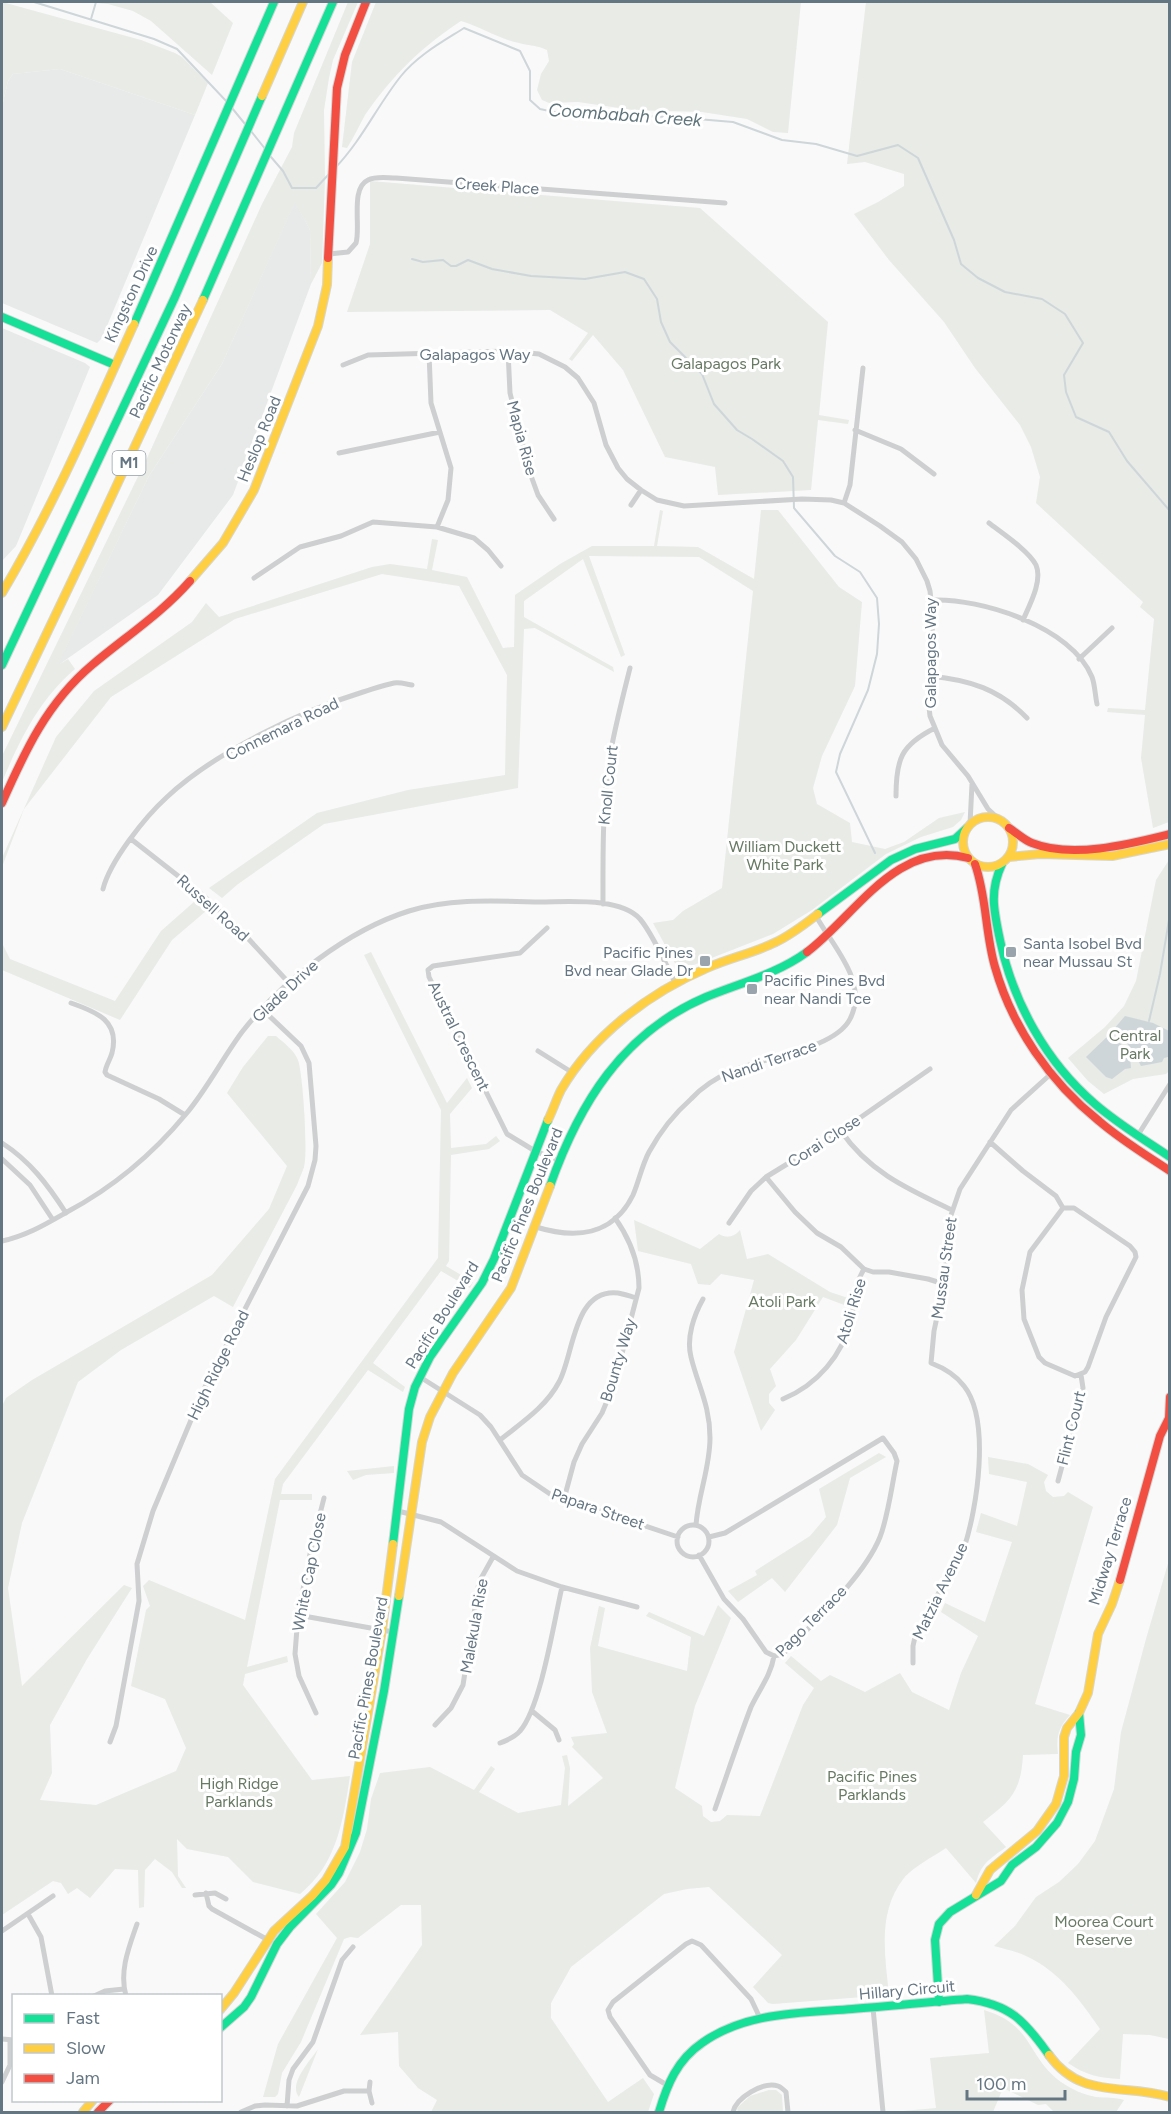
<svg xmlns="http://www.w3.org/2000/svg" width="1171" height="2114" viewBox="0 0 1171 2114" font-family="Figtree,sans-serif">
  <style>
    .built { fill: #e8e9e9 }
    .green { fill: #e8ebe6 }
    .water { fill: #ced6d9 }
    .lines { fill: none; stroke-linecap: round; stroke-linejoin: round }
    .stream { stroke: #ced6d9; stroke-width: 2 }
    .fast-casing { stroke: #d5d6d7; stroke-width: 10 }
    .slow-casing { stroke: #d5d6d7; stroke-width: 10 }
    .jam-casing { stroke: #d5d6d7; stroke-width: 10 }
    .street { stroke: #cecfd0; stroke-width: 5 }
    .fast { stroke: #16e098; stroke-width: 8 }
    .slow { stroke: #ffcf43; stroke-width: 8 }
    .jam { stroke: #f24e42; stroke-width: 8 }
    .poi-dot { fill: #99a4ac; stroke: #fff; stroke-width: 2 }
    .labels { text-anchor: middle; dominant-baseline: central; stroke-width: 6; stroke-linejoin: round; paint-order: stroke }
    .shield { fill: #fff; stroke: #939fa8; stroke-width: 1.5 }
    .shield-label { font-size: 15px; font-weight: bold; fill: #657683 }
    .street-label { font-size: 16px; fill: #657683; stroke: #fff }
    .park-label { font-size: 16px; fill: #687a64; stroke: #fff }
    .poi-label { font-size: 16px; fill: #657683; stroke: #fff; text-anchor: start }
    .water-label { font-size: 18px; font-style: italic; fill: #60757c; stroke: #fff }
  </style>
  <rect width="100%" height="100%" fill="#f9f9f9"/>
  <path class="built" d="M60,69L195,115L102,338L97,343L2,303V107L8,81L13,74Z
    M295,202L310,230L311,284L233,495L158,595L57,666L149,476L222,364Z
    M2,328L85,363L90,367L16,546L2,561Z"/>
  <path class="green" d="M2,2L141,40L175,53L182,57L208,83L195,115L60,69L13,74L8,81L2,107Z
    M85,2H210L233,23L212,75L151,21L133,11L108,4Z
    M348,2H358L333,60L329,78L324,110L325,178L322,263L311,284L310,230L295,203L222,364L149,476L58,665L68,659L75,669C39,700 20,739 2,782V756L148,456L262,204L292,147L294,133Z
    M376,2H801L788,133L773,132L747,119L702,112L633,110L578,102L549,103L542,100L537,90L541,74L549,61L547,50C537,45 530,46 519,43C499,39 481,27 461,21C420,48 393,75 365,115C359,126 354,137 347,148L342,147L352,62Z
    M866,2H1169V822L1153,828L1141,758L1145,715L1107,712L1108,708L1145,710L1154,619L1140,607L1143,602L1036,503L1040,477L1031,447L1020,425L975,368L944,322L889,260L854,214L878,202L904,186V174L865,162L847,164Z
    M370,181L700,208L828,322L819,415L849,420L848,424L818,420L811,490L718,495L715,467L665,457L623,370L593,335L572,361L569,359L588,333L550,310L347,312L370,244Z
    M660,510L663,511L657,546L698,547L754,579L761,510H778L839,587L862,602L855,686L822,756L813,788L817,804L850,823L852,842L885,849L904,842L939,818L965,812L961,820L953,827L921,837L886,854L812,910L773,934L686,968L677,967L653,923L673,920L683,911L722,888L753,591L699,557L589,556L625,655L621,657L583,559L524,601V617L613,667L614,672L535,628L524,629L518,788L324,824L238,884L222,898L209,888L317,813L408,790L505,775L507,675L459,586L382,574L235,619L111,697L24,809L2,867V858L56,737L94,691L192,622L206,603L219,617L372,567L390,564L427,569L432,539L438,540L432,570L467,577L503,648L514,647L515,595L560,564L592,546H654Z
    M1169,860V1071L1166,1074L1133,1079L1104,1094L1088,1081L1068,1058L1105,1027L1124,1006L1136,981L1156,880Z
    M195,901L206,911L172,940L120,1020L2,970V943L10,959L115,1001L161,931Z
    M371,952L447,1103L467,1078L472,1088L450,1114L451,1148L486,1144L496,1136L500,1141L489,1149L451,1155L449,1261L446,1266L473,1282L470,1288L441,1271L373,1363L405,1387L403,1392L368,1370L283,1484L281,1494H312V1500H280L247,1667L287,1656L288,1662L245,1674L243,1685L312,1780L350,1776C343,1821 337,1864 300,1894L253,1882L228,1857L187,1849L177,1839L178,1876L186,1888H182L172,1872L155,1859L145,1870L144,1907L139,1908L138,1870L115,1869L90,1898L77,1888L68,1894L61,1883L53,1881L2,1915V1406L6,1398L32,1380L212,1275L269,1209L287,1166L227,1093L243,1067L268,1036H276C284,1043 294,1050 298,1060C303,1074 308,1153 304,1167C302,1173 299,1179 297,1185L233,1307L214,1296L121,1350L78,1382L22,1523L8,1588L22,1686L124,1585L132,1588L87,1659L50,1725L52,1773L40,1800L96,1805L176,1771L186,1748L165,1699L131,1686L146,1610L150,1606L143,1586L149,1580L245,1620L275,1479L438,1258L441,1110L364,955Z
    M634,1220L700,1249L719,1234C727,1239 734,1237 740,1230L747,1259L768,1254L830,1292L848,1298L847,1306L823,1297L796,1340L770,1369L776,1386L769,1394V1403L775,1410L761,1431L734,1352L754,1280L721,1274L710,1285L698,1284L691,1264L638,1251Z
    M879,1453L886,1457L850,1478L837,1525L785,1592L772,1578L738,1602L728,1591L757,1575L755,1571L810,1536L826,1517L819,1489Z
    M988,1457L1028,1464L1048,1475L1044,1482L1046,1491L1053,1497L1064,1496L1068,1492L1093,1507L1035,1704L1070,1715C1058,1728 1056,1737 1058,1754L1023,1755C1021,1791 1011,1801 983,1822L1006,1847C990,1859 981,1863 976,1883L946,1848C934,1856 912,1868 904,1878C877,1912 885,1955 889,1995L773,2004L768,2003L753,1987L782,1955L709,1887L687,1889L664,1894L571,1967L551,2003V2018L608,2102L643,2078L654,2094L648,2112H431L437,2100L418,2088L399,2066L398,2032L360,2035L422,1945L421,1905H401L358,1938L350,1937L344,1939L301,2042L282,2073L278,2094L275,2097H263L278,2044L337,1938L316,1914L345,1882L360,1852L367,1829L371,1799L380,1773L430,1767L474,1790L491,1766L495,1769L479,1792L518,1813L561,1805L565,1768L562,1756L567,1755L570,1768L568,1806L603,1778L572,1747L574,1744L571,1737L607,1733L592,1692L590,1648L599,1606L605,1608L598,1646L687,1671L691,1637L646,1616L649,1612L704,1636L718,1605L731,1618L695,1706L675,1788L702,1806L703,1816L711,1822L720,1821L727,1815L760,1816L803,1705L814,1688L785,1663L791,1656L821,1681L830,1675L865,1692L900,1673L912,1692L949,1710L961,1673L978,1636L941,1612L945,1603L985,1622L1012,1542L976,1532L981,1513L1017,1526L1027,1482L989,1474Z
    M394,1466V1473L366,1475L353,1480L347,1471Z
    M1169,1560V2039L1150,2035L1123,2034L1120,2079C1100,2078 1085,2075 1068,2063L1100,2029C1080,2000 1059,1971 1026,1956C1016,1951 1004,1949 994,1946L1015,1926L1036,1897L1059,1882L1078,1864L1095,1841L1114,1789L1121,1732L1146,1639Z
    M984,2010C1034,2025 1026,2056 1061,2082C1071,2089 1084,2095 1096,2097C1105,2098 1115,2097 1124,2100L1116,2112H1054L1046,2104L1038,2105L1003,2088L993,2112H892L936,2108L930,2058L989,2053Z
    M318,2049L299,2097C288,2084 310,2061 318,2049Z
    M769,2090H776L782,2095L783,2112H738L737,2108L750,2096Z"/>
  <path class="water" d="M1125,1016L1153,1023L1169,1031V1052L1168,1057L1164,1058L1162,1062L1141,1066L1132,1049L1114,1029Z
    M1109,1035C1121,1042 1131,1053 1131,1068L1125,1069L1112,1079L1106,1077L1086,1057Z"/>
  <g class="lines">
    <path class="stream" d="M34,2L154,39L177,49L228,103
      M91,19L96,2
      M232,108L245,124
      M251,131L266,150
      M271,157L283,171L292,188H316L329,174
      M335,168C362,140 377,106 401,76C418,55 442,42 464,28L520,51L530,71V100L540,109L563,114L673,117L733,122L782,140L816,144L857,156L898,145L918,158L954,240L961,264L978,278L1005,292L1042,299L1065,314L1083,343L1064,375L1066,392L1076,417L1109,432L1127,461L1170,511
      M412,259L423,262L443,260L451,266H456L468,260L492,269L531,276L585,279L625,272L644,279L657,299L661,322L670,342L702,374L714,404L737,430L752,439L783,461L793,477L794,508L835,556L860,572L877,598L879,624L877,654L868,690L840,754L836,772L875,853
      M1149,1021L1160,974L1170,914"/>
    <g class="fast-casing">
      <path id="fast" d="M203,300L333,2
        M2,317L115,365
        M134,324L274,2
        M2,665L175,297L262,96
        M1002,864C989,892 994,911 1000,940C1013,1002 1046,1062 1095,1104C1118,1124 1145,1140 1170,1157
        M818,914L891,860L915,849L955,839L967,828
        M550,1186C579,1104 622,1033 706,997C740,983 777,974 807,952
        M393,1544L409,1409L415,1387L430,1357L482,1283L494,1259L548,1120
        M939,2002L935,1940L939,1924L950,1912L1001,1881L1012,1865L1036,1847L1057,1823L1068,1802L1074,1779L1076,1752L1081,1735L1079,1713
        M220,2028L244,2007L251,1997L277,1944L290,1927L331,1885L339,1873L356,1833L384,1691L399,1596
        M659,2112C667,2085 677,2060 702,2043C745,2012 801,2013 852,2009C891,2006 929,2002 967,1999C1010,2004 1025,2021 1049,2055"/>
    </g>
    <g class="slow-casing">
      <path id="slow" d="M262,96L303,2
        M190,581L223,543L254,490L318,326L327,285L328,258
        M2,593C53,507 93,415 134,324
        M2,727L88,547L203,300
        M963 842a25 25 0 1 1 50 0a25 25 0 1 1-50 0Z
        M1009,857L1040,854L1112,856L1170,844
        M548,1120C553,1110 556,1100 561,1090C593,1035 649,993 707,968C729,958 754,953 776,942C791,935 805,924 818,914
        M399,1596L422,1442L430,1417L453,1373L511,1288L550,1186
        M976,1895L990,1870L1037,1831L1056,1804L1064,1776V1737L1067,1728L1079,1713L1088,1693L1098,1634L1112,1604L1120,1580
        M220,2010L234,1993L274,1931L312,1896L326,1880L345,1847L382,1630L393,1544
        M1049,2055C1081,2100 1124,2083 1170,2097
        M83,2112L93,2100"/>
    </g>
    <g class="jam-casing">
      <path id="jam" d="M328,258L337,88L345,55L366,2
        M2,803C25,751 47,703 92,665C125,637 161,614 190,581
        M1009,828C1017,833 1024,840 1032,843C1072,859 1130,844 1170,834
        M975,864C987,898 985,933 995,967C1012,1027 1050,1082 1099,1121C1121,1140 1146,1155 1170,1171
        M807,952C855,916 897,839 968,858
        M1120,1580L1160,1436L1169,1418L1170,1397
        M98,2112L110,2100"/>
    </g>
    <path class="street" d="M329,254L348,252L356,243C361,227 350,188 368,180C376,176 387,178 396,178L725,203
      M508,351L510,393L530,473L538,495L554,519
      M429,353L431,403L451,468L448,500L437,527
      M343,365L368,355L508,351L539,354L565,367L578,378L594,403L606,445L618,468L627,479L641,490L657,500L684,506L802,499L831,500L844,503L880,526L902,542L916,559L927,581L930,591L933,617L928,698L930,716L935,728L942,745L968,776L988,809L1000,820
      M855,430L901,449L934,474
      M339,453L440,432
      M844,503L850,485L863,368
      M631,505L641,490
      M989,523C1002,533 1029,551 1036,565C1043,581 1029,606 1023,620
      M254,578L300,547L341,536L373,522L437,527L474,538L488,550L501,566
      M932,600C981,598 1072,627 1092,677C1095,685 1095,695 1097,704
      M1079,659L1112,628
      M930,676C970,680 999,689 1027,718
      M896,796C896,759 901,745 935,728
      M970,824L972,784
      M131,839L205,897L244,934L289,983
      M103,889C110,861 145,817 167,797C215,752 301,711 363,692C373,689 384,685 394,683C399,682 406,684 412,685
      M603,904C603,853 602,801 611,750C616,723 623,696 630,668
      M547,928L520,953L433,966L428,970L429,977L507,1134L535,1151L560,1161
      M71,1003C97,1012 120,1021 112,1053C110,1060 106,1065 105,1072L107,1075L159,1099L185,1115
      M538,1051L573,1073
      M841,1131C869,1172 908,1189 952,1210
      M1138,1135L1170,1084
      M990,1142L1023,1171L1056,1196L1063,1208
      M2,1143C30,1161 48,1185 66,1213
      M2,1159L30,1185L53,1220
      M766,1177L795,1212L817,1233L841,1247L864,1269L873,1272H889L928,1279L944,1284
      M1063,1208H1074L1130,1246L1135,1252L1136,1257L1106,1317L1088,1367L1085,1372L1075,1376L1045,1363L1039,1357L1024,1319L1022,1290L1030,1252Z
      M729,1223L751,1191L766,1177L841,1131L930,1069
      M536,1227C575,1239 613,1236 633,1195C639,1181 642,1165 649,1152C660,1132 674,1114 691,1099C702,1087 718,1077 732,1071C763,1058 835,1049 850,1019C869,982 833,947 816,916
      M2,1241C26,1236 46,1224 67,1212C114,1187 152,1155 186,1114C207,1089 222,1059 242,1032C281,982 348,930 409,911C451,898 497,901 540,902C568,902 620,897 640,919C652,933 667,966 675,983
      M420,1377L480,1415L491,1427L522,1475L550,1494L678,1537
      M783,1399C817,1385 843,1355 851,1319C856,1297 852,1290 864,1269
      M500,1440C521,1423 546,1407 559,1382C574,1355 573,1288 618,1293C624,1294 630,1296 636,1298
      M1058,1481L1083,1388L1081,1375
      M564,1499L574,1462L582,1444L602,1413L614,1384L639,1288C639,1262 630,1239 615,1218
      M398,1511L441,1522L517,1571L562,1587L637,1607
      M696,1525C698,1495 710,1468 710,1438C710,1405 698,1386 691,1357C686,1338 694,1315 703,1299
      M677 1541a16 16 0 1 1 32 0a16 16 0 1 1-32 0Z
      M709,1537L725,1533L883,1438L894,1453L897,1461C892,1484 888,1517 880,1537C864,1577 813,1623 783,1654L774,1656C771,1675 759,1690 751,1707C738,1741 727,1775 715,1809
      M699,1555L724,1599L743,1619L766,1652L774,1656
      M298,1615L393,1632
      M913,1663V1646L915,1637C925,1618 935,1599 946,1580C952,1570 960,1559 964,1548C977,1509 991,1420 964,1386C955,1374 944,1368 931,1363L934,1331L944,1284L949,1221L960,1189L1011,1110L1053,1072
      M532,1711L555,1730L559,1740
      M316,1713L299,1676L295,1654L298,1615L311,1549L324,1498
      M435,1725L451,1708L463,1685L479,1582L493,1557
      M110,1742L116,1726L139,1601L137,1564L153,1511L204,1389L308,1186L315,1160L316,1146L309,1063L301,1046L263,1010
      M500,1743C508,1740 515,1737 520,1731C541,1707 554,1621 562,1587
      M206,1893L209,1906L212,1909L270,1941
      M195,1895L215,1893L226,1899
      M28,1914L41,1937L52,1996
      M2,1931L53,1896
      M94,1996L105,1991L124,1989
      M126,1996C119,1971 129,1947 137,1924
      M873,2008L883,2112
      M2,2039L14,2040
      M2,2082L10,2065V2040
      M370,2082L369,2091L372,2103
      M667,2085L650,2075L610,2017L608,2010L613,2002L686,1944L692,1941L701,1945L751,1999L760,2018
      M287,2106L289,2080L293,2069L313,2042L342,1960L353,1947
      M241,2112L255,2106L265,2105L297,2106L344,2091H369
      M733,2112C736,2098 763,2081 778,2086C781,2087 784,2090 786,2092L788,2112"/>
    <use href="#fast" class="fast"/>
    <use href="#slow" class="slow"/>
    <use href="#jam" class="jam"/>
  </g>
  <g class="poi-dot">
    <rect x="1005" y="946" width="12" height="12" rx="3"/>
    <rect x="699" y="955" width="12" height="12" rx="3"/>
    <rect x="746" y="983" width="12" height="12" rx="3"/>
  </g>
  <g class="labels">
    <rect class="shield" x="112.5" y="451" width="33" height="24" rx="4.5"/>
    <g class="shield-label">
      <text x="129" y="463">M1</text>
    </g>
    <g class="street-label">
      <text transform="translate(497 186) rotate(4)">Creek Place</text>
      <text transform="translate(131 294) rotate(-65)">Kingston Drive</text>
      <text x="475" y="354">Galapagos Way</text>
      <text transform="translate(160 361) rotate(-65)">Pacific Motorway</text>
      <text transform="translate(522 438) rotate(75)">Mapia Rise</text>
      <text transform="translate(259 439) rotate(-68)">Heslop Road</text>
      <text transform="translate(930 653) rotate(-90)">Galapagos Way</text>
      <text transform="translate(282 729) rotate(-26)">Connemara Road</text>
      <text transform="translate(608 785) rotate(-84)">Knoll Court</text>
      <text transform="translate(213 908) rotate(42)">Russell Road</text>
      <text transform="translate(285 991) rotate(-43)">Glade Drive</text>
      <text transform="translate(459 1036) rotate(64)">Austral Crescent</text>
      <text transform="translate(769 1061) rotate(-19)">Nandi Terrace</text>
      <text transform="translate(824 1141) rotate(-33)">Corai Close</text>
      <text transform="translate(527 1205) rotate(-68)">Pacific Pines Boulevard</text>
      <text transform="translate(944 1268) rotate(-82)">Mussau Street</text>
      <text transform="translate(851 1311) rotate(-73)">Atoli Rise</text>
      <text transform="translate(442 1315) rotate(-58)">Pacific Boulevard</text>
      <text transform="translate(618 1360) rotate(-73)">Bounty Way</text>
      <text transform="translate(218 1365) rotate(-64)">High Ridge Road</text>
      <text transform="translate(1071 1428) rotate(-76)">Flint Court</text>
      <text transform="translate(598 1509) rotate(19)">Papara Street</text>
      <text transform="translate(1110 1551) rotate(-73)">Midway Terrace</text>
      <text transform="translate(309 1572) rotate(-79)">White Cap Close</text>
      <text transform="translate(940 1591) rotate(-64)">Matzia Avenue</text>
      <text transform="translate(811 1621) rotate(-45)">Pago Terrace</text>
      <text transform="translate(474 1626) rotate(-80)">Malekula Rise</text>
      <text transform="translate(368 1678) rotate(-80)">Pacific Pines Boulevard</text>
      <text transform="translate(907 1990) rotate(-5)">Hillary Circuit</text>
    </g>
    <g class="park-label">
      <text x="726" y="363">Galapagos Park</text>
      <text x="785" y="846">William Duckett<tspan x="785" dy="18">White Park</tspan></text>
      <text x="1135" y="1035">Central<tspan x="1135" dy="18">Park</tspan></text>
      <text x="782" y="1301">Atoli Park</text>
      <text x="872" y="1776">Pacific Pines<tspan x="872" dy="18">Parklands</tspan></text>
      <text x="239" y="1783">High Ridge<tspan x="239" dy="18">Parklands</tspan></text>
      <text x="1104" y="1921">Moorea Court<tspan x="1104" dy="18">Reserve</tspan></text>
    </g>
    <g class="poi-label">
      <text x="1023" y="943">Santa Isobel Bvd<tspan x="1023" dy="18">near Mussau St</tspan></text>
      <text x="693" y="952" text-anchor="end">Pacific Pines<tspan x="693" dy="18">Bvd near Glade Dr</tspan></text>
      <text x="764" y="980">Pacific Pines Bvd<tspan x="764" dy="18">near Nandi Tce</tspan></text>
    </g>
    <g class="water-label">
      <text transform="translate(625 115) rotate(4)">Coombabah Creek</text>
    </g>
  </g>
  <rect width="1171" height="2114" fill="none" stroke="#657683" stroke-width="6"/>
  <rect x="12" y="1994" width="210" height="108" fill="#ffffff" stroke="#c1c8cd" stroke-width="1.5"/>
  <rect x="24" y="2014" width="30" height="9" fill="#16e098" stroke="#c1c8cd" stroke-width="1.5"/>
  <text x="66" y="2024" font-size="18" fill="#657683">Fast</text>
  <rect x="24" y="2044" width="30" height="9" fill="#ffcf43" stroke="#c1c8cd" stroke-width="1.5"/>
  <text x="66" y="2054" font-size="18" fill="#657683">Slow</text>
  <rect x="24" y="2074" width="30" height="9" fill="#f24e42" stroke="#c1c8cd" stroke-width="1.5"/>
  <text x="66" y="2084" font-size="18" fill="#657683">Jam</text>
  <path d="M967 2090v9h98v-9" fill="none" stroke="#657683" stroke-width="3"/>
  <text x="976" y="2090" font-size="18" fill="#657683" stroke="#ffffff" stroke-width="4.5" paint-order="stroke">100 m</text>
</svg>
